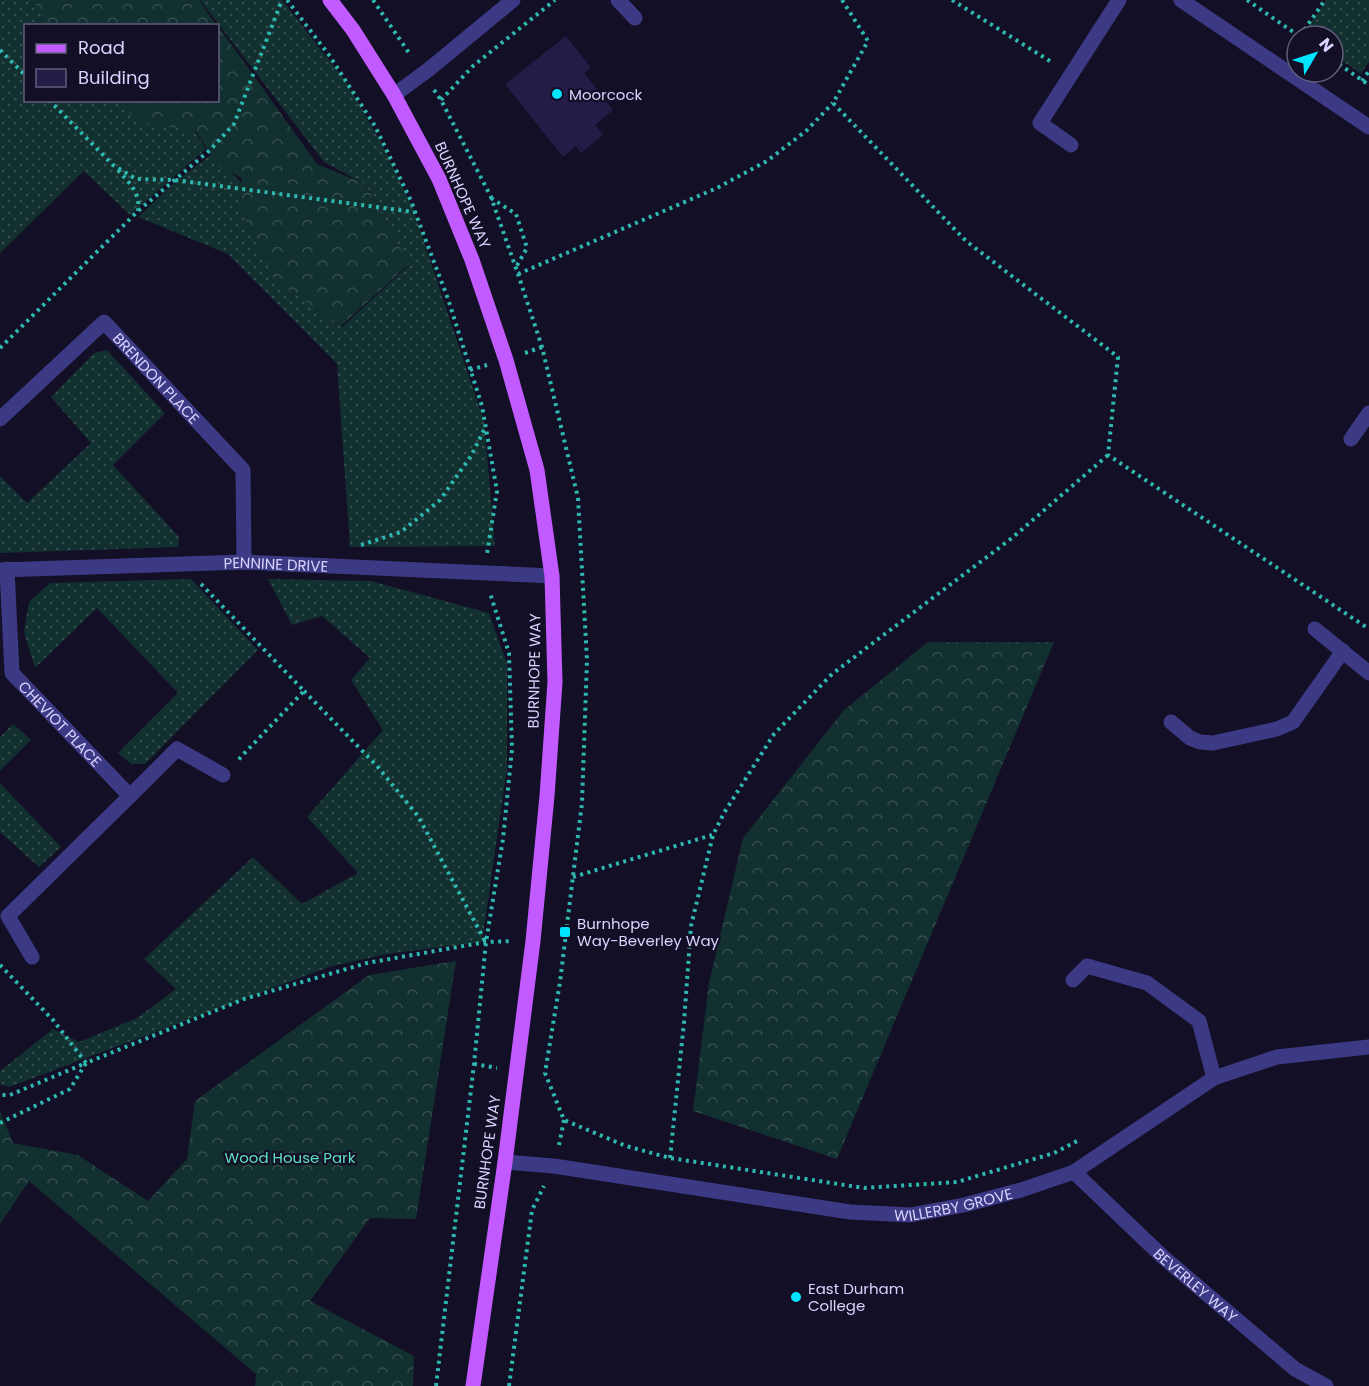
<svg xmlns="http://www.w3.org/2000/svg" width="1369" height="1386" viewBox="0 0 1369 1386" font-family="Poppins,sans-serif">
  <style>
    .grass { fill: url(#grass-dots) }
    .forest { fill: url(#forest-crowns) }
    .building { fill: #241b47 }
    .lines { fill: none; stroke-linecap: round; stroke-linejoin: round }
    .path { stroke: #2fb8b0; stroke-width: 4; stroke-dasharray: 3 4.5; stroke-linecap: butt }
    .minor { stroke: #3d3a85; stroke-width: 15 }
    .major { stroke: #c25bff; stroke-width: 15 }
    .poi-dot { fill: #00e5ff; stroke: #130f26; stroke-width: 2 }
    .labels { text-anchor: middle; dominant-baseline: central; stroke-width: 4.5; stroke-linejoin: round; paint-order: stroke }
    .poi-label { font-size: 15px; fill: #d9d4ff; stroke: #130f26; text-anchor: start }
    .street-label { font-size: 15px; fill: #d9d4ff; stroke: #130f26 }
    .park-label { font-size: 15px; fill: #5fe0c0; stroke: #130f26 }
  </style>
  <defs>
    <pattern id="grass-dots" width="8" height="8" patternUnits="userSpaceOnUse" patternTransform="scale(1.5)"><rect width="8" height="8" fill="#12302f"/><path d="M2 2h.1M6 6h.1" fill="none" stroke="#344d4e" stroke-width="1.8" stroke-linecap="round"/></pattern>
    <pattern id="forest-crowns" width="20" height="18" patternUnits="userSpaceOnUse" patternTransform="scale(1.5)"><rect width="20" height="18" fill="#12302f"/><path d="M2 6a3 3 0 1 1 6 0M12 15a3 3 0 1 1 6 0" fill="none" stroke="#344d4e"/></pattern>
  </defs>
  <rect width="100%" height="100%" fill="#130f26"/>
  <path class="grass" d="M0,0H36L47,25L26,26V100L116,101L194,131L206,149L130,215L84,171L0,253Z
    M200,0H282L347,83L383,146L412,206L484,421L495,546L350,547L337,364L228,254L138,217L174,183L212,154L242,183L240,209L275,280L342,327L409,265L366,185L324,162Z
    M1326,0H1369V62L1361,74L1333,54V36H1309L1304,32Z
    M107,350L165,413L113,465L179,537L178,547L0,553V476L27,503L91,443L51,397L94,353Z
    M191,579L258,650L145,764H131L118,753L178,693L97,608L35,668L24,632L29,602L50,583Z
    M268,579L371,581L489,613L507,664V768L482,942L387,954L329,967L9,1087L0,1084V1071L53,1029L79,1042L137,1018L176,989L144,959L253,857L302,904L358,873L307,817L383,730L351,680L370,658L322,616L292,625Z
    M13,724L31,740L0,771V737Z
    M0,783L61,847L39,867L0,832Z"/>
  <path class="forest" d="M34,0H199L217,26L46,25Z
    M218,26L317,164L365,184L409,264L341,326L275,281L240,209L242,178L218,166L196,132L140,122L116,101L218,100Z
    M928,642H1054L837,1159L693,1111L709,983L743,838L844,710Z
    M456,961L416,1219L370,1218L310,1301L414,1356L413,1386H255L256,1374L29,1181L0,1224V1111L13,1143L78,1155L148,1201L187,1159L195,1101L369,975Z"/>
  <path class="building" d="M566,36L591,68L584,73L613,110L595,125L603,135L581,153L576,146L563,157L505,84Z"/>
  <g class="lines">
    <path class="path" d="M287,0L329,55L375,126L411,201L448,299L482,406L497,491L487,554
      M373,0L411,56
      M842,0L868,41L833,103L966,241L1118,357L1108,455L1369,629
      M952,0L1053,63
      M1247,0L1299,36
      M1300,36L1325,0
      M0,50L26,76
      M1333,60L1369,85
      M1362,81L1369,71
      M434,90L441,100L491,197L518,274L542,347L578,498L587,660L582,803L560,982L545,1073L564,1120L626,1146L670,1158L864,1188L957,1182L1054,1153L1081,1139
      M49,100L113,165L136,179L175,180L414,212
      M441,100L473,66L555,0
      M118,170C129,183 141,193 138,211
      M491,198L516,214L527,248L516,267
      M518,274L717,188L767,161L806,131L833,103
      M0,348L138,211L210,150L234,124L282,0
      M525,353L542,347
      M470,370L487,365
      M361,545L401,532L440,500L471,456L484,430
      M201,584L304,691L238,760
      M304,691L377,766L418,816L485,941
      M573,877L712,835
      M0,965L53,1020L86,1063L10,1095H0
      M474,1064L497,1068
      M0,1123L70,1089L86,1063L244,999L367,963L486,942L512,941
      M559,1145L564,1120
      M670,1158L684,1022L691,926L713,835L724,813L774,734L832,674L1012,538L1108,455
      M436,1386L474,1064L486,942L503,839L512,749L509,653L490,593
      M509,1386L532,1210L544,1186"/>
    <g class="minor">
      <path d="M618,0L635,18"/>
      <path d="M1181,0L1369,127"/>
      <path d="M394,95L428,70L513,0"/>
      <path d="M1071,145L1040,123L1119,0"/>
      <path id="s1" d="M0,419L104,322L243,470L244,562"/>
      <path d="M1351,439L1369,413"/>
      <path id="s2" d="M7,569L12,673L130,796L8,916L32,957"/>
      <path id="s3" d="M0,570L244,562L552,576"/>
      <path d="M1315,629L1369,673"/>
      <path d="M1171,722L1190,738L1200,742L1213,743L1277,729L1293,722L1343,651"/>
      <path d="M130,796L177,749L223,775"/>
      <path d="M1073,980L1087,966L1147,983L1199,1021L1214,1078"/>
      <path id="s4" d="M505,1162L554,1166L850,1212L910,1215L964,1205L1021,1190L1074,1172L1214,1078L1277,1057L1369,1047"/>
      <path id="s5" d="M1074,1172L1163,1257L1295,1369L1326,1386"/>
    </g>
    <path class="major" d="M330,0L353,30L394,95L439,179L472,260L506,360L537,470L552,576L555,682L547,796L533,941L505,1162L473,1386"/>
  </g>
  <g class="poi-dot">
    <circle cx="557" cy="94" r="6"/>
    <rect x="559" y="926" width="12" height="12" rx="3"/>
    <circle cx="796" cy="1297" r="6"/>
  </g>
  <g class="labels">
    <g class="poi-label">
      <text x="569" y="94">Moorcock</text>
      <text x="577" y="923">Burnhope<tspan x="577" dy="17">Way-Beverley Way</tspan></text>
      <text x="808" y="1288">East Durham<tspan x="808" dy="17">College</tspan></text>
    </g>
    <g class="street-label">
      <text transform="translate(463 195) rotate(66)">BURNHOPE WAY</text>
      <text stroke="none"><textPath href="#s1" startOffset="219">BRENDON PLACE</textPath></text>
      <text stroke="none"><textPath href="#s3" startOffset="276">PENNINE DRIVE</textPath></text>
      <text transform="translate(534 671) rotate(-89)">BURNHOPE WAY</text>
      <text stroke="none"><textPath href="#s2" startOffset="174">CHEVIOT PLACE</textPath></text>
      <text transform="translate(487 1152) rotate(-82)">BURNHOPE WAY</text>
      <text stroke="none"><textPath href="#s4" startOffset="453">WILLERBY GROVE</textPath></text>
      <text stroke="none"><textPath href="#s5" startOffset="166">BEVERLEY WAY</textPath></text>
    </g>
    <g class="park-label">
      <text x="290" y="1157">Wood House Park</text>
    </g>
  </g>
  <rect x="24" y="24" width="195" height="78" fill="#130f26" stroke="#625e7d" stroke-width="1.5"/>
  <rect x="36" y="44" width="30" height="9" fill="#c25bff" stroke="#625e7d" stroke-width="1.5"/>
  <text x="78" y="54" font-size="18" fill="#d9d4ff">Road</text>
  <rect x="36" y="69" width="30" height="18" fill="#241b47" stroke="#625e7d" stroke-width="1.5"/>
  <text x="78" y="84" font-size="18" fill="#d9d4ff">Building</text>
  <g transform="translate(1315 54) rotate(51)"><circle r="28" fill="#130f26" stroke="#625e7d" stroke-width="1.5"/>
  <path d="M0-4.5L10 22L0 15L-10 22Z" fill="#00e5ff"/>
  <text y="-9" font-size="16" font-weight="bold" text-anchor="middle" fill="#d9d4ff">N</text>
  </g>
</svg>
